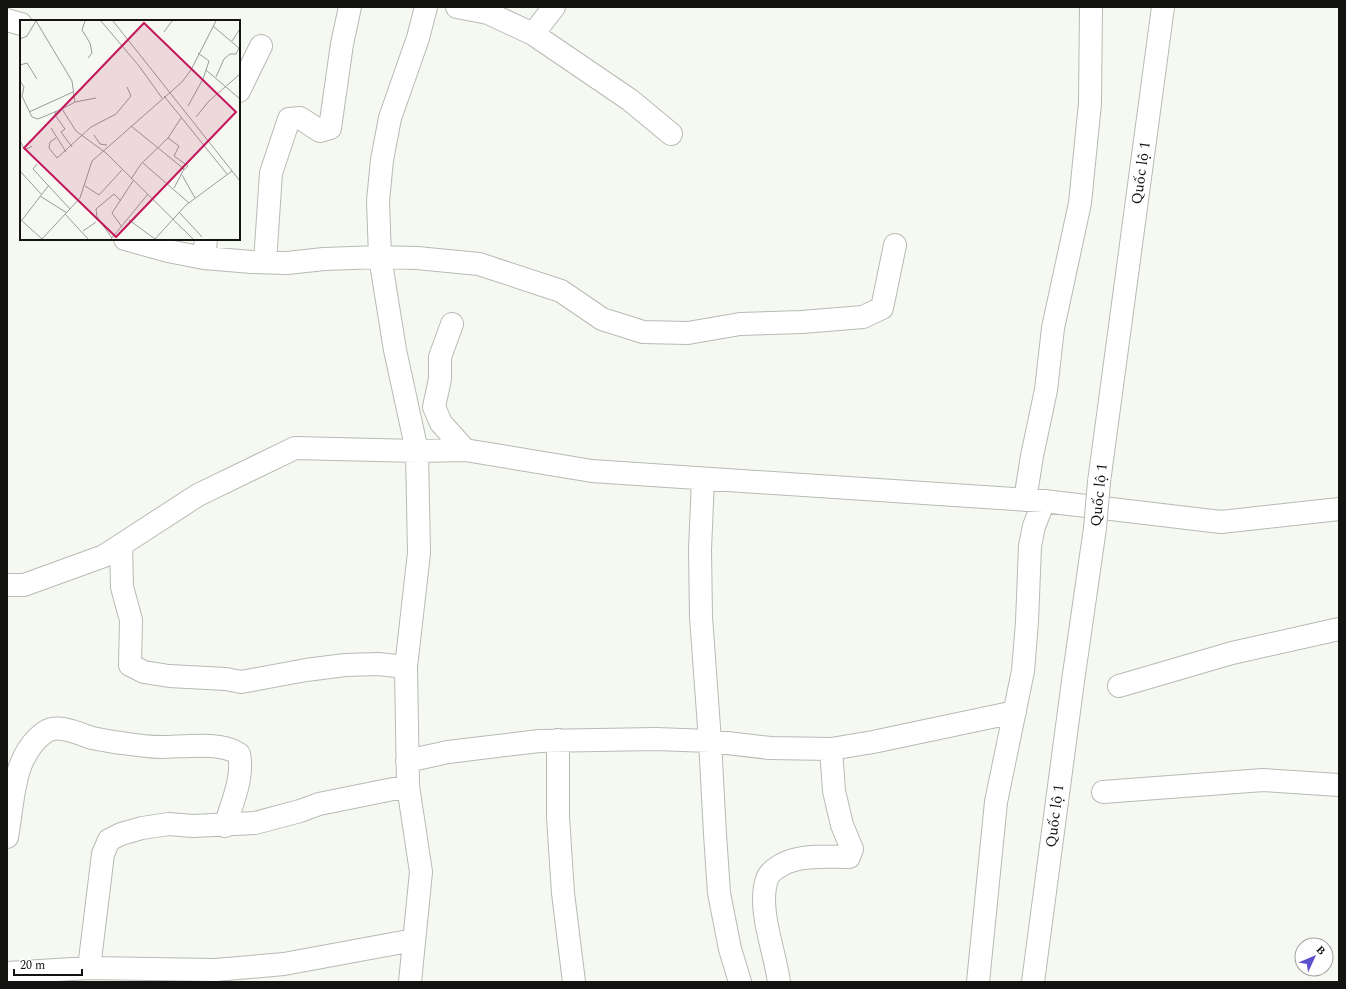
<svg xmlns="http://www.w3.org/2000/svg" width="1346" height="989" viewBox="0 0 1346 989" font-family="Spectral,serif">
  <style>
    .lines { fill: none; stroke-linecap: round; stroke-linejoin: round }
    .minor-casing { stroke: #b7bbb4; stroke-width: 24 }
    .trunk-casing { stroke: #b7bbb4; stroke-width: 24 }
    .minor { stroke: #fff; stroke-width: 22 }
    .trunk { stroke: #fff; stroke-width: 22 }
    .trunk-bridge-casing { stroke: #b7bbb4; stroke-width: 24; stroke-linecap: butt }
    .trunk-bridge { stroke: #fff; stroke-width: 22 }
    .labels { text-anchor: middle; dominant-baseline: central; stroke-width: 4; stroke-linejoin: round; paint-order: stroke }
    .street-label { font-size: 15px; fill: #131412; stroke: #fff }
    .inset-road { fill: none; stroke: #9b9d98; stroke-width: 1 }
    .view { fill: #c2185b; fill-opacity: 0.15; stroke: #c2185b; stroke-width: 2 }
    .inset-edge { fill: none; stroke: #131412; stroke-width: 2 }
  </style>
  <rect width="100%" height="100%" fill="#f5f9f2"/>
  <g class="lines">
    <g class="minor-casing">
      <path id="minor" d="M457,7L488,13L533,34L630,100L671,134
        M7,20L21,24
        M533,34L554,7
        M239,91L261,46
        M125,239L168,251L204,258L252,262L287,263L324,259L380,257L417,258L479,264L561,291L602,319L643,332L688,333L740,324L802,322L863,317L882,308L895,245
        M204,258L206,239
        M265,262L271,173L289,119L300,118L320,131L330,128L342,44L350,7
        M452,324L440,357V379L434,407L441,423L465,450
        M703,479L700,550L701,617L710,741L715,834L719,893L730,949L740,982
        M1025,500L1032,456L1046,390L1053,328L1080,203L1090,103L1091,7
        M121,545L122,587L131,620L130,665L144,672L169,676L226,679L241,682L306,670L345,665L378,664L406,667
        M7,585H24L104,556L198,495L295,448L417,451L465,450L592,471L1044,501L1221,522L1339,509
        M1119,686L1232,653L1339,629
        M558,740V817L563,893L574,982
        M407,761L448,752L539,741L656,739L710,741L770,748L831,749L873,742L1015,712
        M1103,792L1263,780L1339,785
        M7,837C14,800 12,756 45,732C59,723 79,734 92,738C102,740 112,742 122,743C135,745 149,747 161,747C183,747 221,741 239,754C244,777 232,803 225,826
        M89,968L103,854L109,840L121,834L142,828L169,824L193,826L255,823L300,811L319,804L408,786
        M7,973L89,968L215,970L284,964L403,942H414
        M410,982L421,872L408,786L406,667L419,553L417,451L395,350L380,257L378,201L382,160L390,118L418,38L426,7
        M779,982C775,951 757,909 767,879C770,870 785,862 794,860C811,855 831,857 849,857L852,849L842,825L834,791L831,749
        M978,982L996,802L1023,671L1027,622L1030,546L1034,526L1044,501"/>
    </g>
    <g class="trunk-casing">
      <path id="trunk" d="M1099,482L1163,7
        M1033,982L1073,681L1095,528"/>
    </g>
    <use href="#minor" class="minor"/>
    <use href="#trunk" class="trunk"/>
    <g class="trunk-bridge-casing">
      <path id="trunk-bridge" d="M1095,528L1099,482"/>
    </g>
    <use href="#trunk-bridge" class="trunk-bridge"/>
  </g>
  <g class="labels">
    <g class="street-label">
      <text transform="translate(1141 173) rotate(-82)">Quốc lộ 1</text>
      <text transform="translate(1099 495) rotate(-84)">Quốc lộ 1</text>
      <text transform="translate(1055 816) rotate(-83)">Quốc lộ 1</text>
    </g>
  </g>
  <g transform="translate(20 20)">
    <rect width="220" height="220" fill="#f5f9f2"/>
    <path class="inset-road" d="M16,1L52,61L55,82M65,1L62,10L70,23L72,33L68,38M81,1L119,46L142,78M93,1L220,161M193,6L220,29M144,12L152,1M0,19L7,16L16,1M212,21L220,9M0,45L7,43L17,59M186,50L220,79M196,57L204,39L210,34H216L219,28M0,61L4,67L2,76L12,97L18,99L42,89L56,111L86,133L173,219M144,76L207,154M168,86L183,59L189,41L178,33M42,89L55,82L76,78M36,91L35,95L45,109L41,112L52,127M9,92L53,72M176,97L189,81L220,54M111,106L164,149L154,168M31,108L46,132M74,115L80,124L87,125M36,118L30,122L29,128L37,138L71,107L96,94L111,76L107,67M148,118L159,126L154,136L168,146L164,150M0,121L5,130L12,126M123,143L169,183M17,144L13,149L50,189M0,151L21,174M162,155L175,178M111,159L121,144L148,118L161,98M65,166L79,175L102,150M20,176L47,193M159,192L182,217M45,194L68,219M0,199L22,219M2,200L29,165M109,200L135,219M102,207L92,193L113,161M63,211L76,202M92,218L77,197L76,189L94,174L101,181M22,219L60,178L72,141L162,62L171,50L196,1M91,219L128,174M135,219L166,185L212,151"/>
    <path class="view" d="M124,3L216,92L96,217L4,128Z"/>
    <rect width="220" height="220" class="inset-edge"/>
  </g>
  <rect width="1346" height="989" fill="none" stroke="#131412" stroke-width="16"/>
  <g transform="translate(1314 957) rotate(46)"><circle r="19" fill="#ffffff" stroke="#a1a1a0"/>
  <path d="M0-3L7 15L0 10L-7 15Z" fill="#5e52cb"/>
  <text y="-6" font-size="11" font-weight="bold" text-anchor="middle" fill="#131412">B</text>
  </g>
  <path d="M14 969v6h68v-6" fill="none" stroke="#131412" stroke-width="2"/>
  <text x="20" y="969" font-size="12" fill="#131412" stroke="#ffffff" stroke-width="3" paint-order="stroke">20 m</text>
</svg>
